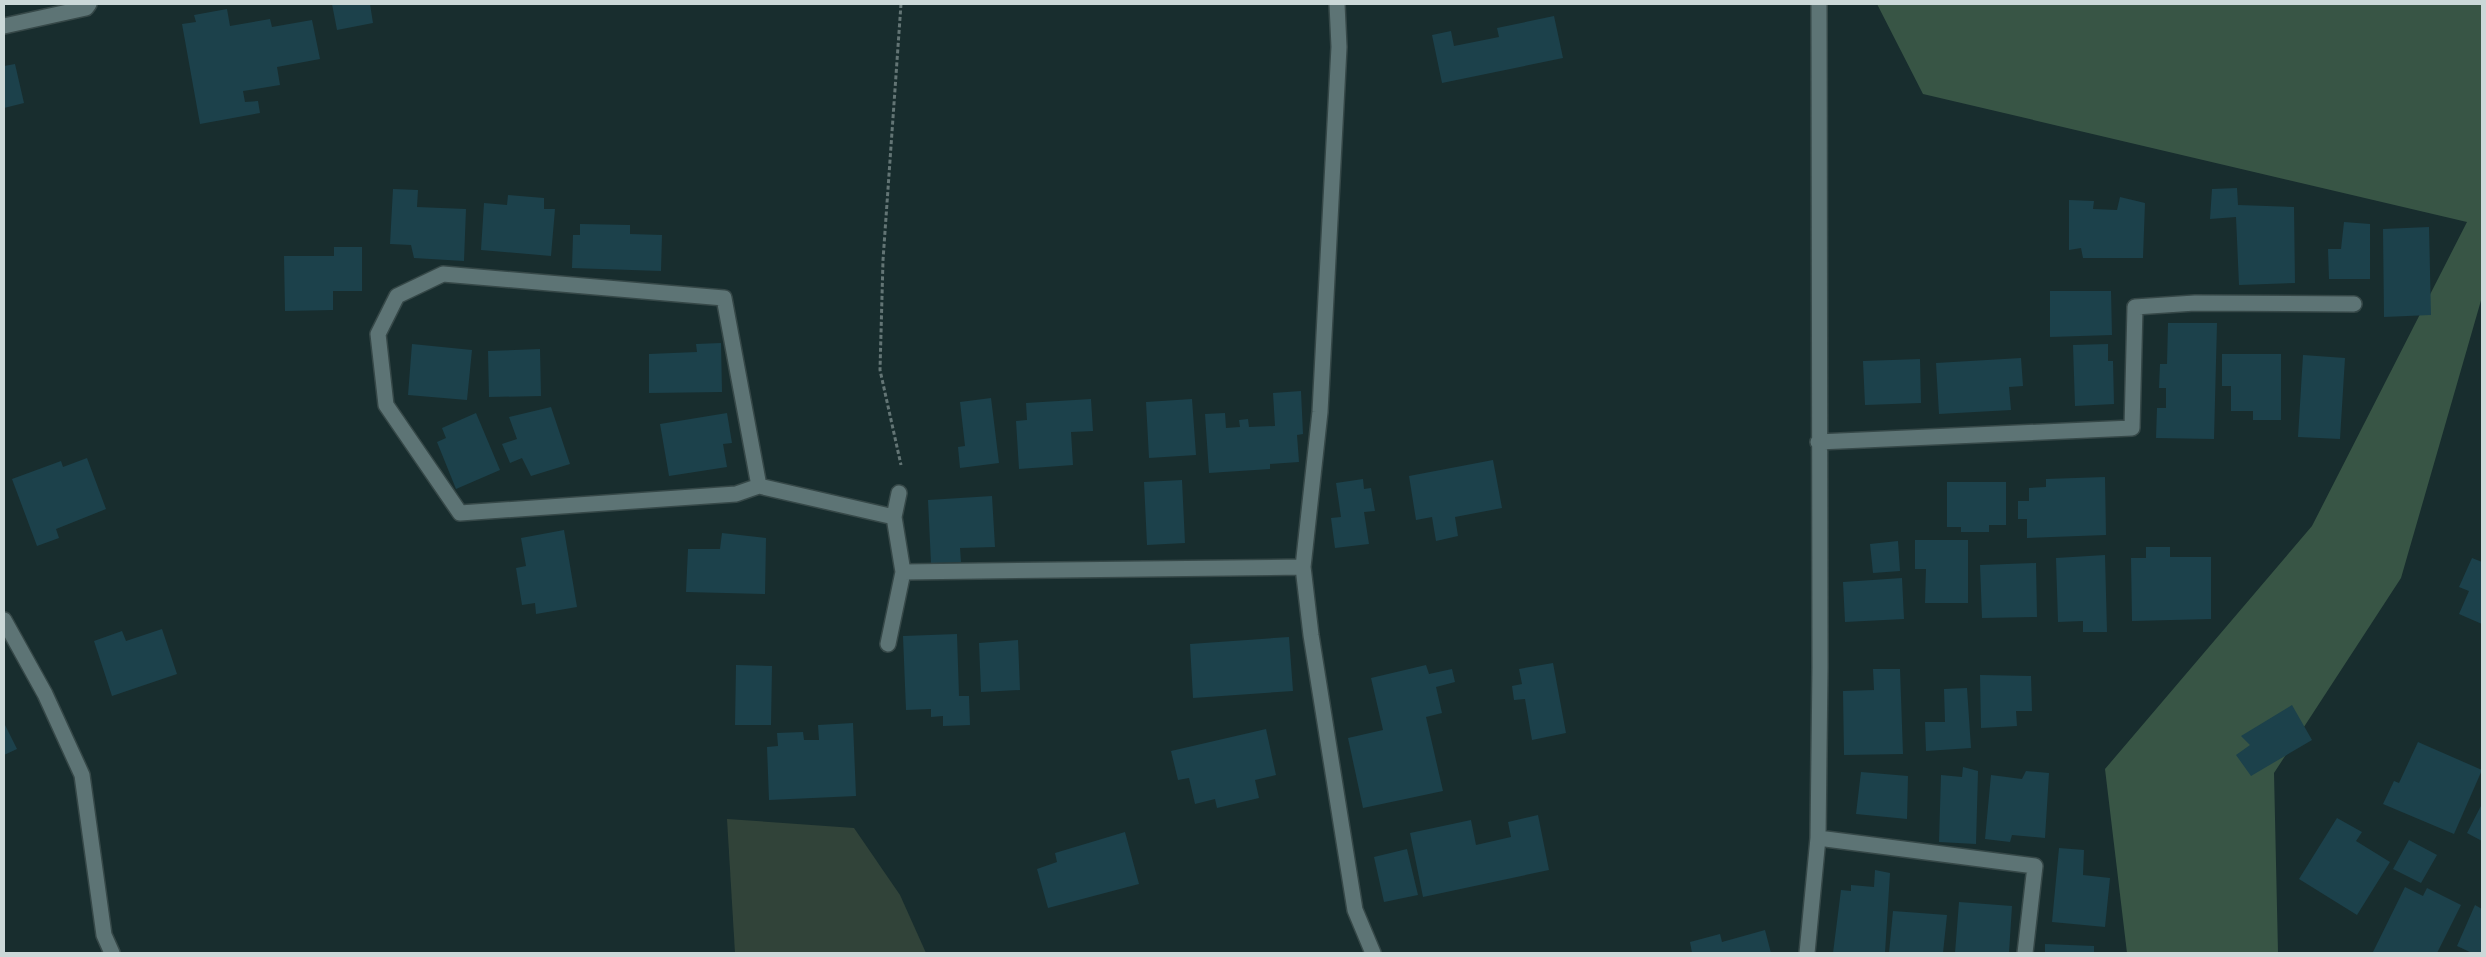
<svg xmlns="http://www.w3.org/2000/svg" width="2486" height="957" viewBox="0 0 2486 957" font-family="'Fira Sans',sans-serif">
  <style>
    .green { fill: #314339 }
    .forest { fill: #385545 }
    .building { fill: #1c414b }
    .lines { fill: none; stroke-linecap: round; stroke-linejoin: round }
    .minor-casing { stroke: #364848; stroke-width: 18 }
    .path { stroke: #637575; stroke-width: 3; stroke-dasharray: 4 2.5; stroke-linecap: butt }
    .minor { stroke: #5d7475; stroke-width: 15 }
  </style>
  <rect width="100%" height="100%" fill="#182d2e"/>
  <path class="green" d="M727,819L854,828L900,895L926,953H735Z"/>
  <path class="forest" d="M1877,4H2482V297L2401,578L2274,773L2278,953H2127L2105,769L2312,526L2467,222L1923,94Z"/>
  <path class="building" d="M332,4H370L373,23L337,30Z
    M227,9L230,26L270,19L272,27L312,20L320,59L277,67L280,85L243,91L245,102L258,101L260,113L200,124L182,24L196,22L194,15Z
    M1554,16L1563,58L1442,83L1432,35L1451,31L1454,46L1499,37L1497,28Z
    M15,64L24,103L4,108V66Z
    M2237,188L2238,205L2294,207L2295,283L2239,285L2236,217L2210,219L2212,189Z
    M393,189L418,190L417,207L466,209L464,261L414,258L411,245L390,244Z
    M508,195L544,198V209H555L551,256L481,250L484,203L507,205Z
    M2120,197L2145,203L2143,258H2083L2081,248L2069,250V200L2094,201L2093,209L2117,210Z
    M2344,222L2370,224V279H2329L2328,249H2341Z
    M580,224L630,225V234L662,235L661,271L572,268L573,235H580Z
    M2429,227L2431,315L2384,317L2383,229Z
    M334,247H362V291H333V310L285,311L284,256H334Z
    M2050,291H2111L2112,335L2050,337Z
    M2168,323H2217L2214,439L2156,438L2157,408H2166V388H2159L2160,364H2167Z
    M721,343L722,392L649,393V354L697,352L696,344Z
    M412,344L472,350L467,400L408,395Z
    M2108,344V361H2113L2114,404L2075,406L2073,345Z
    M540,349L541,396L489,397L488,351Z
    M2222,354H2281V420H2253V411H2231V386H2222Z
    M2303,355L2345,358L2340,439L2298,437Z
    M2021,358L2023,386L2009,387L2011,410L1939,414L1936,363Z
    M1920,359L1921,403L1865,405L1863,361Z
    M1301,391L1303,434L1297,435L1299,462L1270,464V469L1209,473L1205,414L1225,413L1226,428L1240,427L1239,420L1248,419L1249,427L1275,426L1273,393Z
    M991,398L999,463L960,468L958,447L965,446L960,402Z
    M1091,399L1093,431L1071,432L1073,465L1019,469L1016,421L1027,420L1026,403Z
    M1192,399L1196,455L1149,458L1146,402Z
    M551,407L570,464L531,476L522,458L510,463L502,444L517,439L509,417Z
    M476,413L500,470L456,489L437,442L446,438L442,428Z
    M727,413L732,443L723,444L727,467L669,476L660,424Z
    M87,458L106,509L56,529L59,538L37,546L12,479L61,461L63,467Z
    M1493,460L1502,508L1455,517L1458,536L1436,541L1432,517L1416,520L1409,476Z
    M2105,477L2106,535L2027,538V519H2018V501H2029V488L2046,487V479Z
    M1363,479L1364,489L1371,488L1375,511L1364,512L1369,544L1335,548L1331,518L1341,517L1336,483Z
    M1182,480L1185,543L1147,545L1144,482Z
    M1947,482H2006V525H1989V532H1961V527H1947Z
    M992,496L995,547L960,548L961,562L931,563L928,500Z
    M564,530L577,607L536,614L535,603L522,605L516,568L526,566L521,538Z
    M722,533L766,538L765,594L686,592L688,549H720Z
    M1915,540H1968V603H1925L1926,569H1915Z
    M1898,541L1900,571L1873,573L1870,544Z
    M2146,547H2170V557H2211V619L2132,621L2131,558H2146Z
    M2105,555L2107,632H2083V621L2058,622L2056,558Z
    M2472,558L2482,562V624L2459,614L2469,591L2459,587Z
    M2036,563L2037,617L1982,618L1980,565Z
    M1902,578L1904,619L1845,622L1843,582Z
    M162,629L177,674L112,696L94,641L122,631L126,641Z
    M957,634L959,696H969L970,725L943,726V716L931,717V709L906,710L903,636Z
    M1289,637L1293,691L1193,698L1190,644Z
    M1018,640L1020,690L981,692L979,643Z
    M1553,663L1566,733L1532,740L1525,699L1514,700L1512,686L1522,684L1519,669Z
    M736,665L772,666L771,725H735Z
    M1426,665L1429,674L1452,669L1455,682L1436,687L1442,713L1426,717L1443,791L1363,808L1348,738L1383,730L1371,678Z
    M1873,669H1900L1903,754L1844,755L1843,691L1874,690Z
    M1980,675L2031,676L2032,711H2016L2017,726L1981,728Z
    M1967,688L1971,748L1926,751L1925,722H1945L1944,689Z
    M2292,705L2312,740L2251,776L2236,755L2250,745L2241,736Z
    M4,723L17,749L4,755Z
    M853,723L856,796L769,800L767,747L778,746L777,733L803,732L804,740H819L818,725Z
    M1266,729L1276,775L1255,780L1259,798L1217,808L1215,799L1195,804L1189,778L1178,780L1171,751Z
    M2418,742L2482,770L2454,834L2383,804L2394,781L2399,783Z
    M1963,767L1978,771L1976,844L1939,842L1941,775L1962,777Z
    M2026,771L2049,773L2045,838L2012,835L2010,842L1985,839L1991,775L2022,779Z
    M1861,772L1908,776L1907,819L1856,814Z
    M2482,804V841L2467,833Z
    M1538,815L1549,870L1423,897L1410,833L1471,820L1476,845L1511,837L1508,822Z
    M2337,818L2362,832L2356,841L2390,862L2357,915L2299,879Z
    M1125,832L1139,884L1048,908L1037,869L1057,862L1055,853Z
    M2409,840L2437,855L2421,883L2393,869Z
    M2059,848L2084,850L2083,875L2110,878L2105,927L2052,922Z
    M1407,849L1418,895L1384,902L1374,857Z
    M1875,870L1890,873L1885,953H1833L1841,890L1851,891V885L1874,887Z
    M2405,887L2423,896L2427,888L2461,905L2437,953L2373,952Z
    M1959,902L2012,906L2009,953H1955Z
    M2475,905L2482,909V953H2472L2457,946Z
    M1893,911L1947,915L1943,953H1889Z
    M1765,930L1771,953H1692L1690,942L1720,934L1722,942Z
    M2045,944L2094,946V953H2045Z"/>
  <g class="lines">
    <g class="minor-casing">
      <path id="minor" d="M1337,4L1339,47L1320,412L1303,567L1311,635L1355,910L1373,953
        M4,26L86,8L89,4
        M1818,442L2132,428L2135,307L2195,303L2354,304
        M759,486L724,298L443,274L397,296L378,334L386,405L460,513L736,494L759,486L894,517
        M903,572L1303,567
        M4,620L45,694L82,775L104,935L112,953
        M888,644L903,572L894,517L899,493
        M1818,838L2035,866L2025,953
        M1807,953L1818,838L1820,667L1819,4"/>
    </g>
    <path class="path" d="M901,4L883,260L880,370L901,465"/>
    <use href="#minor" class="minor"/>
  </g>
  <rect width="2486" height="957" fill="none" stroke="#cbd8d8" stroke-width="10"/>
</svg>
